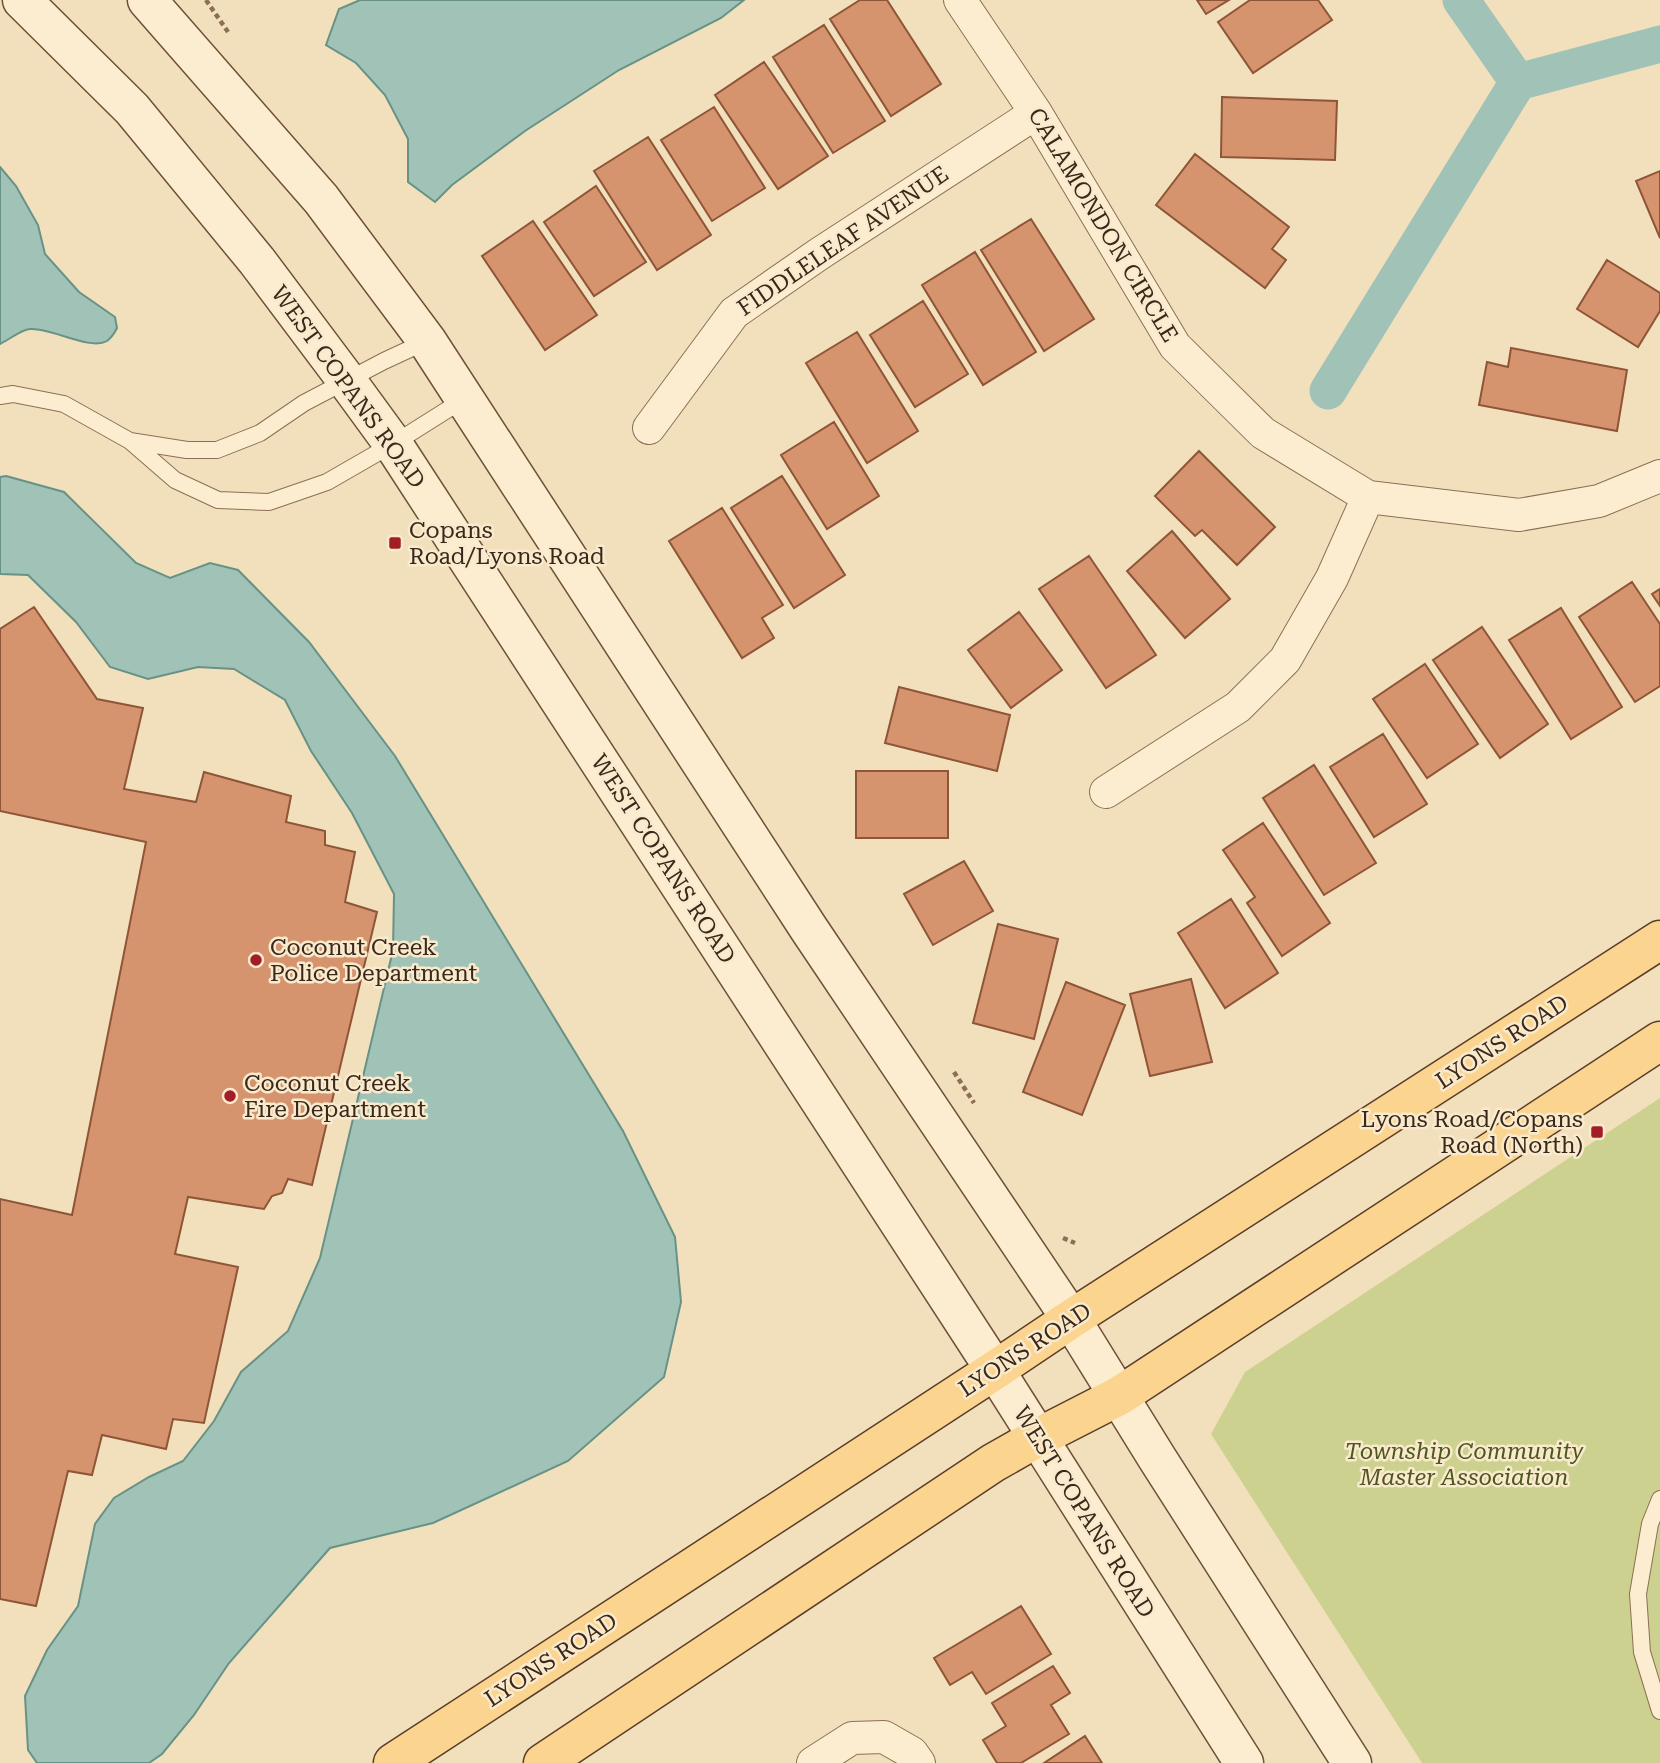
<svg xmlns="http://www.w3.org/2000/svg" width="1660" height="1763" viewBox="0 0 1660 1763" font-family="'Roboto Serif',serif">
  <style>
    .green { fill: #cdd190 }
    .water { fill: #a1c3b7; stroke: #679285; stroke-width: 2 }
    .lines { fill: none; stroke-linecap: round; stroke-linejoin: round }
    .canal { stroke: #a1c3b7; stroke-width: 37 }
    .building { fill: #d5946e; stroke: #8e5537; stroke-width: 2 }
    .lane-casing { stroke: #8c6f54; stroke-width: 18 }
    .street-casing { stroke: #8c6f54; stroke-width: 34 }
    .secondary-casing { stroke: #6e5037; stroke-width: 41 }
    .primary-casing { stroke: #593d29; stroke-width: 41 }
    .path { stroke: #8c6f54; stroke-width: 4.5; stroke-dasharray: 5 3.5; stroke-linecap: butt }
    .lane { stroke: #fcedd1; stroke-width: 16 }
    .street { stroke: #fcedd1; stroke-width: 32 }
    .secondary { stroke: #fcedd1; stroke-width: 38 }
    .primary { stroke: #fbd48f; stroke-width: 38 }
    .poi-dot { fill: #a21d25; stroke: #f9eacd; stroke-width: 2.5 }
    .labels { text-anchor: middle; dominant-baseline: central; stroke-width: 5; stroke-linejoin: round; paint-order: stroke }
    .street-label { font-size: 23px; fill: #3a281a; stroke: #f9eacd }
    .poi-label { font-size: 23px; fill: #3a281a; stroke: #f9eacd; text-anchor: start }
    .park-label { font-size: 23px; font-style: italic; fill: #4d581f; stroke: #f9eacd }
  </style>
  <rect width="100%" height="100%" fill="#f2e0bd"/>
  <path class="green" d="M1660,1098V1763H1422L1211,1434L1245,1372Z"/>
  <path class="water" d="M360,0H744L721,18L619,70L525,131L452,185L435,202L408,182V139L385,95L356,63L326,45L339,9Z
    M0,167L16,186L38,225L45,254L79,292L115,317L117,328C115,332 111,338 107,341C89,351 51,327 30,329C20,330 9,340 0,344Z
    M6,476L64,492L136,563L170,578L210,563L238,570L309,642L395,756L623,1131L675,1237L681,1302L664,1377L568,1461L433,1523L330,1548L229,1663L194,1715L162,1754L149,1763H37L28,1750L25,1696L47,1650L78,1606L95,1524L114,1498L149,1477L183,1461L214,1421L241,1372L288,1331L320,1258L393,950L394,894L352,813L311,751L285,700L234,669L198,667L148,679L110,667L76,622L28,575L0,574V477Z"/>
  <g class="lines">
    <path class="canal" d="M1518,82L1660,44
      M1328,391L1518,82L1461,0"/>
  </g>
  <path class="building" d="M860,0H887L941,84L891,116L830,19Z
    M1197,0H1229L1206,14Z
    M1250,0H1318L1332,20L1253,73L1218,22Z
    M824,25L885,121L833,153L773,57Z
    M764,62L828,156L778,189L715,95Z
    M1222,97L1337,101L1335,160L1221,157Z
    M714,107L765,188L712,221L661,140Z
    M648,137L711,235L657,270L594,171Z
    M1195,154L1289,227L1272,249L1286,260L1265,288L1156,205Z
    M1660,171V238L1636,181Z
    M596,186L646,262L594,296L544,222Z
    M1031,219L1094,319L1044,351L981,250Z
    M533,221L597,315L545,350L482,256Z
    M975,252L1036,352L983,385L922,285Z
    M1607,260L1660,293V311L1638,347L1577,309Z
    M923,301L968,374L915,407L870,335Z
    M857,332L918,431L867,463L806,363Z
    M1511,348L1627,370L1617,431L1479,405L1487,362L1508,367Z
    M834,422L879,496L827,529L781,455Z
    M1199,451L1275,527L1237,565L1202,530L1195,536L1155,496Z
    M782,476L845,575L794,608L731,508Z
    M722,508L783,605L762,618L774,638L742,658L669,541Z
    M1172,531L1230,599L1185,638L1127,571Z
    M1089,556L1156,655L1106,688L1039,589Z
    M1632,582L1660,624V686L1635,702L1579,617Z
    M1660,589V606L1652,594Z
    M34,607L97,699L143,708L124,789L196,802L204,772L291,796L286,822L325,831V845L355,852L345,902L377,912L312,1185L288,1179L282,1193L272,1196L264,1209L188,1197L175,1254L238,1267L204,1423L173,1419L166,1449L102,1435L92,1475L68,1471L36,1606L0,1599V1199L72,1215L146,842L0,811V629Z
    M1561,608L1622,707L1571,739L1509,640Z
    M1019,612L1062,670L1011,708L968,650Z
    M1482,627L1548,724L1500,758L1433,660Z
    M1425,664L1478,744L1427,778L1373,699Z
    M899,687L1010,715L997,771L885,743Z
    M1383,734L1427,804L1374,837L1330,767Z
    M1314,765L1376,863L1324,895L1263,798Z
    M856,771H948V838H856Z
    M1263,823L1330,923L1282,956L1247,903L1255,897L1223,850Z
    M964,861L993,911L933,945L904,894Z
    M1231,899L1278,973L1225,1008L1178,933Z
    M998,924L1058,939L1034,1039L973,1023Z
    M1191,979L1212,1062L1150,1076L1130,994Z
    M1066,982L1125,1005L1082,1115L1023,1092Z
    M1021,1606L1051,1654L986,1694L972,1672L950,1685L934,1658Z
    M1053,1666L1070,1693L1051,1705L1069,1734L1021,1763H997L983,1740L1006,1726L992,1703Z
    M1085,1736L1102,1763H1044Z"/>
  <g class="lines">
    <g class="lane-casing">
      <path id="lane" d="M0,396L13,394L64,404L130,441L175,480L218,500L269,502L327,482L393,444L466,398
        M130,441L187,450H217L260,433L304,403L384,361L427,341
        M1660,1499L1650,1524L1638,1594L1642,1652L1660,1711"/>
    </g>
    <g class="street-casing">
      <path id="street" d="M960,0L1036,113L1175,346L1263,433L1368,497L1519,515L1599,501L1660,476
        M649,428L734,313L819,254L1036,113
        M1106,792L1238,707L1285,660L1332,578L1368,497
        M813,1763L852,1738L884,1737L912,1753L919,1763"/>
    </g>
    <g class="secondary-casing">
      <path id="secondary" d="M22,0L132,109L257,261L347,381L393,444L995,1370L1244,1763
        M147,0L321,199L427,341L809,929L1071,1319L1157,1458L1352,1763"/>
    </g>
    <g class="primary-casing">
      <path id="primary" d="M393,1763L995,1370L1071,1319L1660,940
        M543,1763L993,1463L1037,1438L1119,1396L1660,1041"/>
    </g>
    <path class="path" d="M206,0L228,32
      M954,1072L974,1103
      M1063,1238L1075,1243"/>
    <use href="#lane" class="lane"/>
    <use href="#street" class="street"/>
    <use href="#secondary" class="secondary"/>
    <use href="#primary" class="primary"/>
  </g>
  <g class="poi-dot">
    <rect x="388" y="536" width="14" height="14" rx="3.5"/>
    <circle cx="256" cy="960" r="7"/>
    <circle cx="230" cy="1096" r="7"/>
    <rect x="1590" y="1125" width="14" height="14" rx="3.5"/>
  </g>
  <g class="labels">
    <g class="street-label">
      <text transform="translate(1103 225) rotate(59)">CALAMONDON CIRCLE</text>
      <text transform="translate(843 241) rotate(-34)">FIDDLELEAF AVENUE</text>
      <text transform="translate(348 387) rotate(54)">WEST COPANS ROAD</text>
      <text transform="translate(663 859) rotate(57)">WEST COPANS ROAD</text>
      <text transform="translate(1502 1042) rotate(-33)">LYONS ROAD</text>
      <text transform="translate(1025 1350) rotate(-33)">LYONS ROAD</text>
      <text transform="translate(1084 1512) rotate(58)">WEST COPANS ROAD</text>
      <text transform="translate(551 1660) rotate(-33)">LYONS ROAD</text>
    </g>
    <g class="poi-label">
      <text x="409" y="530">Copans<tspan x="409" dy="26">Road/Lyons Road</tspan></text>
      <text x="270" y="947">Coconut Creek<tspan x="270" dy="26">Police Department</tspan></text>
      <text x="244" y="1083">Coconut Creek<tspan x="244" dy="26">Fire Department</tspan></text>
      <text x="1583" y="1119" text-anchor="end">Lyons Road/Copans<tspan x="1583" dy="26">Road (North)</tspan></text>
    </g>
    <g class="park-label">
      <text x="1464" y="1451">Township Community<tspan x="1464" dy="26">Master Association</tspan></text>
    </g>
  </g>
</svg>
